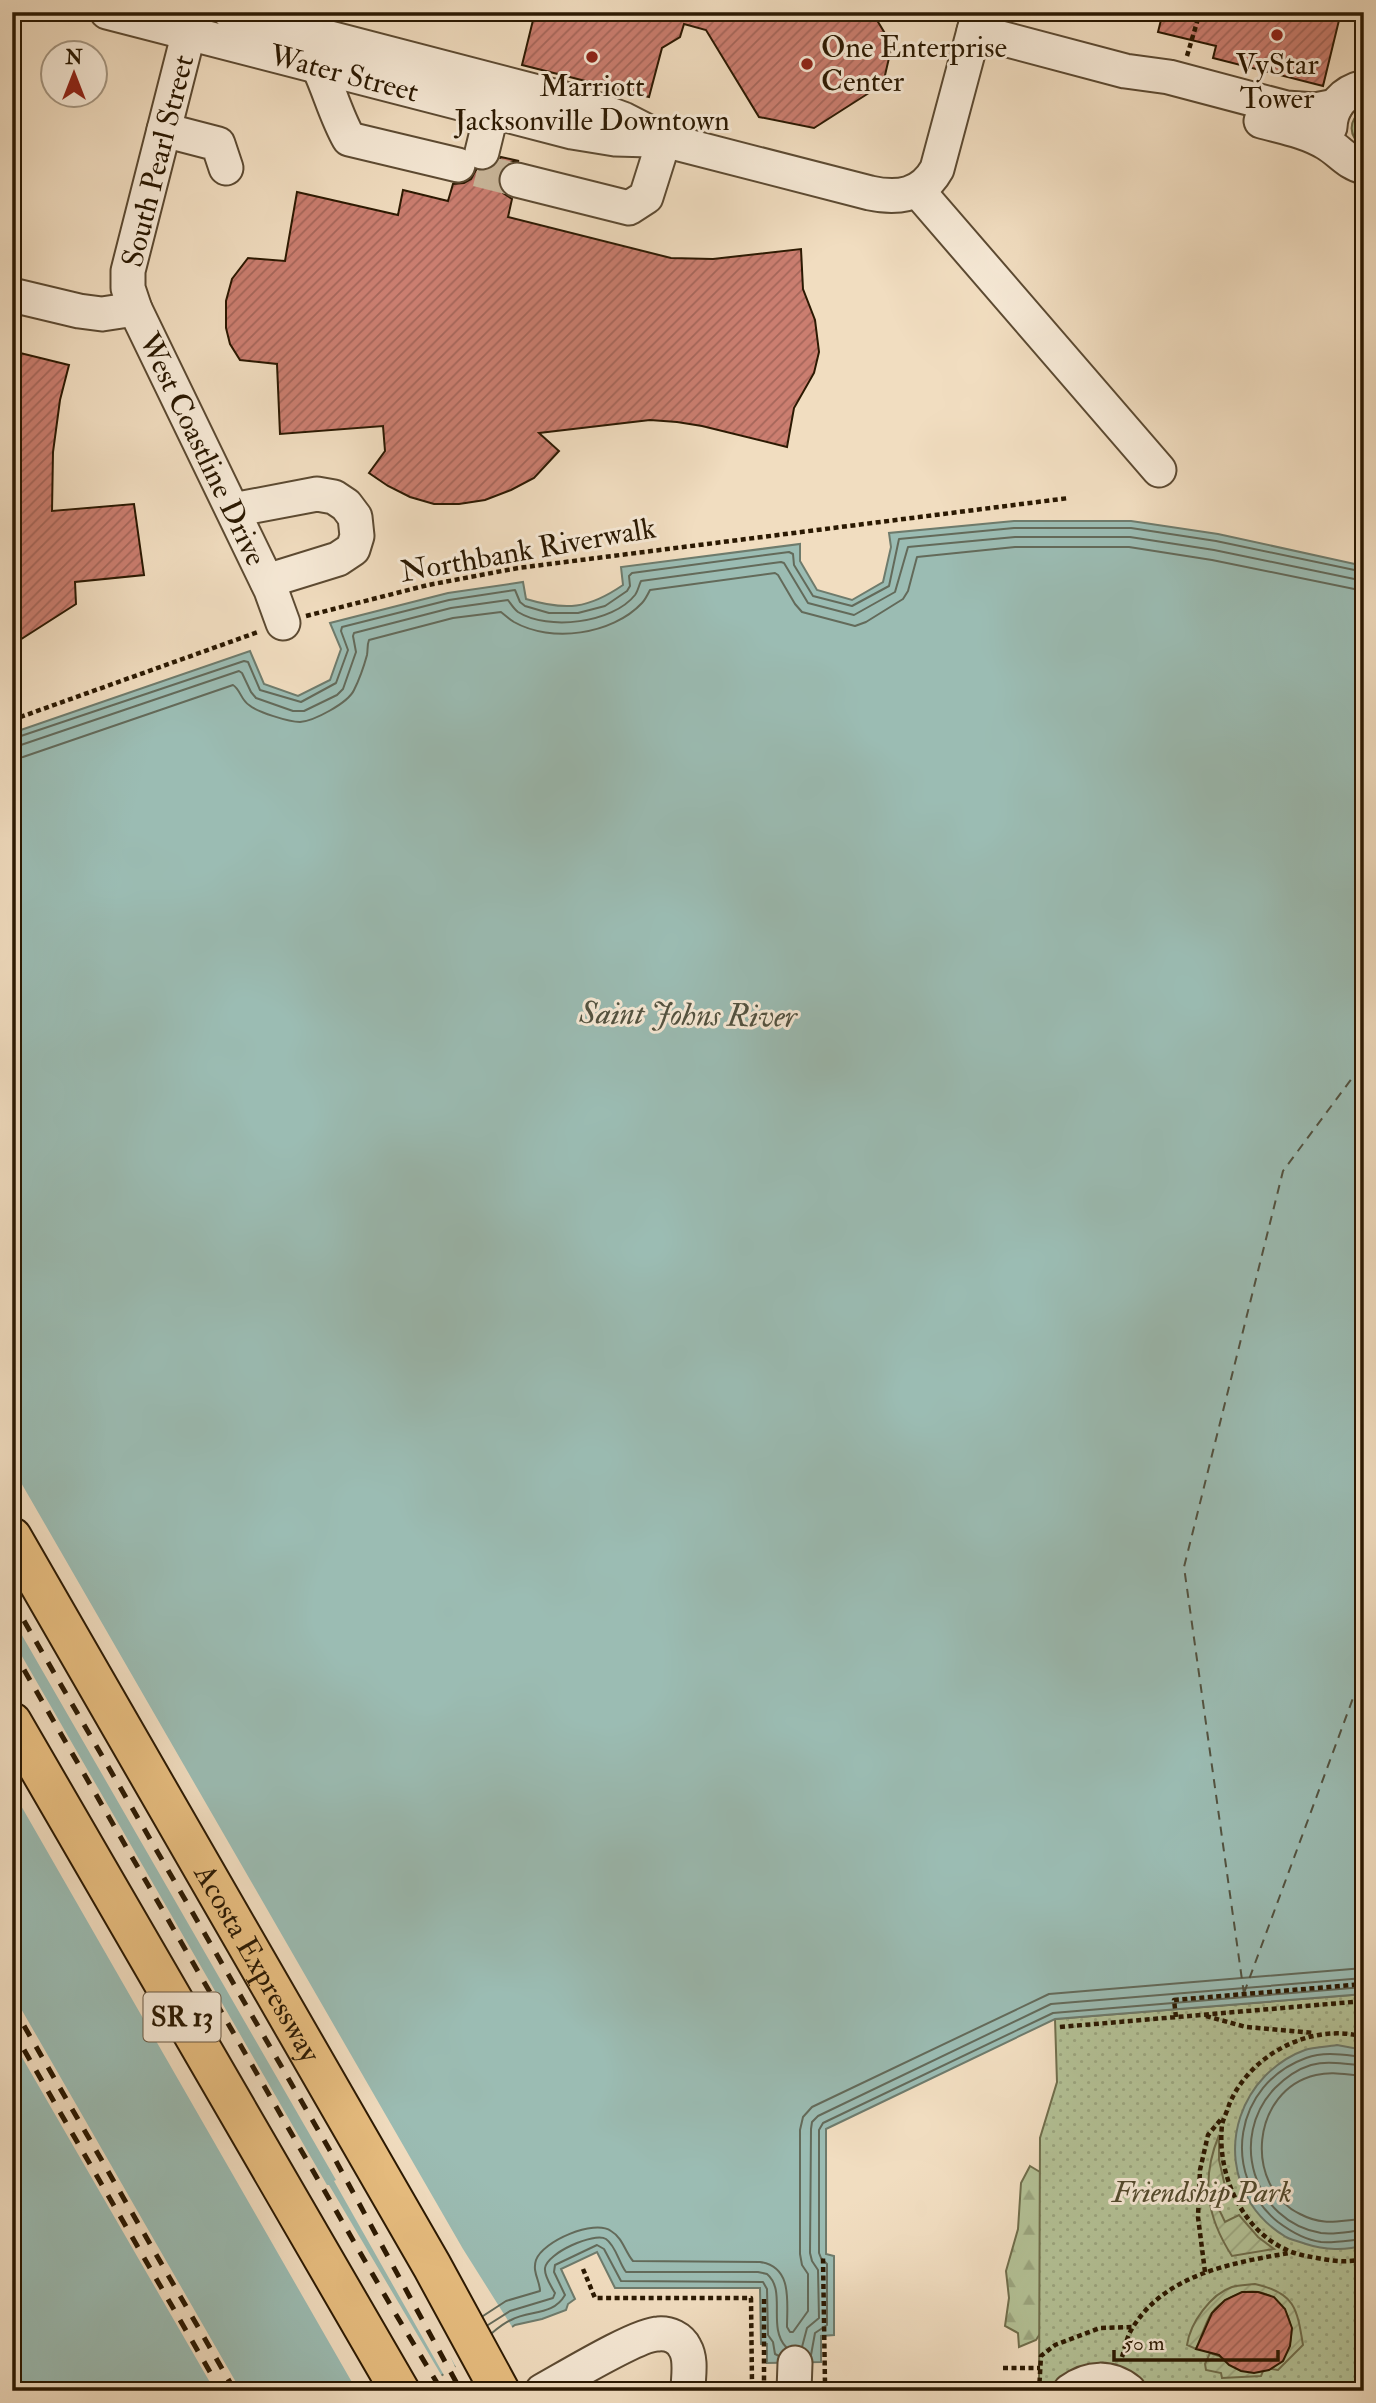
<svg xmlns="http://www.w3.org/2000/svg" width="1376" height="2403" viewBox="0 0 1376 2403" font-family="'IM FELL Double Pica',serif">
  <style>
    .forest { fill: url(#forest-firs); stroke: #706e4c; stroke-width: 2 }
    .park { fill: url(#park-dots); stroke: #706e4c; stroke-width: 2 }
    .garden { fill: url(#garden-furrows); stroke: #706e4c; stroke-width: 2 }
    .water { fill: #9bbcb3; stroke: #6e7b6c; stroke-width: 2 }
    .pier { fill: #f1ddc0 }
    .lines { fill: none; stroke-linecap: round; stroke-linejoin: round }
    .shore { stroke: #636a5a; stroke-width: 2 }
    .ferry { stroke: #525240; stroke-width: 2; stroke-dasharray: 9 7; stroke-linecap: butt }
    .building { fill: url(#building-hatch); stroke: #2b1902; stroke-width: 2 }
    .minor-tunnel { stroke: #c9b69a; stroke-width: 33; stroke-dasharray: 33 17; stroke-linecap: butt }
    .minor-casing { stroke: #5c4a32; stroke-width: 37 }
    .highway-casing { stroke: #2b1902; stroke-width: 42 }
    .path { stroke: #2b1902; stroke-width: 4.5; stroke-dasharray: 5 3.5; stroke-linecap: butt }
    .minor { stroke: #f6e9d6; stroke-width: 33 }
    .highway { stroke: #e8be80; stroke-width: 38 }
    .rail { stroke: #2b1902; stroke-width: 5; stroke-dasharray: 12 12; stroke-linecap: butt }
    .poi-dot { fill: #8f2418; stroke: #f6e9d6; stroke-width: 2.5 }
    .labels { text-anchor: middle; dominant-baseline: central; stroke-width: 6; stroke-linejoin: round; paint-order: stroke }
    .shield { fill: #f6e9d6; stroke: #685742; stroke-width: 2 }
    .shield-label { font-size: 28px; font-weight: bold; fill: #2b1902 }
    .poi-label { font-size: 30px; fill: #2b1902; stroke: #f6e9d6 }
    .street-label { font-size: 30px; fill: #2b1902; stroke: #f6e9d6 }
    .park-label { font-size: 30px; font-style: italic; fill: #544c2f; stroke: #f6e9d6 }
    .water-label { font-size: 32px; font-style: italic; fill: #525240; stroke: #f6e9d6 }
  </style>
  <defs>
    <pattern id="forest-firs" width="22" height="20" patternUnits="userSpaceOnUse" patternTransform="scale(1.75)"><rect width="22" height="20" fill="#b4c297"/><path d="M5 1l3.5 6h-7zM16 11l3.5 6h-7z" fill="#9ba680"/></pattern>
    <pattern id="park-dots" width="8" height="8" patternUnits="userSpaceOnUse" patternTransform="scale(1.75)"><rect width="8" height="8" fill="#b4c297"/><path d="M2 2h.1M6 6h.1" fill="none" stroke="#9ba680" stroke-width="1.8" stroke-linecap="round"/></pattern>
    <pattern id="garden-furrows" width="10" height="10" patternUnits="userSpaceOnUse" patternTransform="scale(1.75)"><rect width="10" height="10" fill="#b4c297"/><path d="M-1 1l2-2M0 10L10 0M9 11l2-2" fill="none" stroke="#9ba680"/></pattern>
    <pattern id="building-hatch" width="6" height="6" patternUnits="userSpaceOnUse" patternTransform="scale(1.75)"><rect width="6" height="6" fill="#cb7e70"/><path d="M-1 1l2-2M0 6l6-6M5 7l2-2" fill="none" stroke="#a5665a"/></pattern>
  </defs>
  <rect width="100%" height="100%" fill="#f1ddc0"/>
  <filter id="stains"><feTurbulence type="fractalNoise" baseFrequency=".00286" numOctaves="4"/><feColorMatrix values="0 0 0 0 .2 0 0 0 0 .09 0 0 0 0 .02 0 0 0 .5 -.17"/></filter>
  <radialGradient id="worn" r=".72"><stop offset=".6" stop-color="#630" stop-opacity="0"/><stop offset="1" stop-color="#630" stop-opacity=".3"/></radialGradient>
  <path class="forest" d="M1030,2166L1045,2175L1050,2318L1036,2340L1019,2347L1018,2333L1005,2326L1009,2298L1006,2271L1018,2229L1021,2183Z"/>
  <path class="park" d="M1364,1994V2391H1039L1040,2138L1057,2082L1055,2019Z"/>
  <path class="garden" d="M1364,110V146C1347,137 1348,119 1364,110Z
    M1219,2135V2160L1227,2195L1215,2201L1225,2222L1239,2215L1258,2237L1274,2249L1232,2256C1206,2216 1201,2179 1219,2135Z
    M1255,2284C1295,2293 1297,2308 1303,2345L1278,2370L1271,2369C1315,2340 1280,2272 1232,2297C1224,2301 1216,2307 1211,2314C1205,2324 1201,2338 1196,2349L1187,2345C1190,2323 1211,2294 1232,2287C1239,2285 1247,2285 1255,2284Z
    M1210,2353L1263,2371L1261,2376L1222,2378L1221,2373L1206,2370L1205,2364Z"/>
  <path class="water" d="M1014,521H1131L1218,534L1364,566V1994L1055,2019L826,2129V2254L834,2256V2335L821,2336V2362L767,2363V2344H761L760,2288H615L597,2252L561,2269L575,2299L568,2304L566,2310L542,2319L515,2325L419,2391H12V733L250,651L264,684L298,696L330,680L341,649L330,623L448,593L523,582L526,599C566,611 588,609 623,585L621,567L800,544V561L817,590L852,600L883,582L891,547L889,533Z
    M1337,2045L1364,2050V2245C1346,2251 1324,2250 1306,2244C1300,2242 1292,2240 1286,2237C1226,2202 1219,2124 1265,2076C1276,2065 1291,2055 1305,2050C1315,2047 1327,2047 1337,2045Z"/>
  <path class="pier" d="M12,1467L463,2249L514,2330L457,2369L450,2356L456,2369L445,2377L334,2181L336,2180L12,1618Z
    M12,1639L327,2185H329L443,2378L432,2386L429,2383L431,2386L424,2391H357L12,1790Z
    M12,1993L241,2391H215L12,2040Z"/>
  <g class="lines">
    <path class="shore" d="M12,739L244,661L248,662L260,690L301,702L336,683L348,650L341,631L342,627L449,600L515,590L520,602L525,606L549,613H578L605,606L627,591L630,586L629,576L632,573L789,552L793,554L794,565L813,596L852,606L889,586L899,539L1014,528H1131L1216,541L1364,572
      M12,748L239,671L242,673L251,692L256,698L293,711H304L337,695L343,689L356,652L353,636L354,633L451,608L508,600C511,604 514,609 518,612C548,631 613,623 635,595C638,591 639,585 641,581L781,562L784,563L808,603L854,615L895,592L908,547L1015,537H1130L1214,550L1364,581
      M12,758L23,757L233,685C240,689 241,700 249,705C257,712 289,722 300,722C314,721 348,703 354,690C359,680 364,666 367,655C368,649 367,645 369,640L453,618L501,612C505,615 509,619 514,622C551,643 612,635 642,603C645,600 648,594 650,590L775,573L778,575L795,604L802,612L855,626L866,622L903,599L908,591L917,557L1015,547H1129L1212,560L1364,591
      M1364,2057C1344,2055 1325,2051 1306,2058C1234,2084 1220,2175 1278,2222C1290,2231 1306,2240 1321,2242C1336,2243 1350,2240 1364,2239
      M1364,2065C1344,2065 1331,2060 1311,2065C1298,2069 1285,2078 1275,2088C1228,2137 1253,2221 1321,2233C1336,2235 1350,2231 1364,2230
      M1364,2076C1346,2075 1334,2071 1316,2075C1251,2090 1243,2186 1300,2214C1325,2227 1339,2220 1364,2219
      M483,2316L506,2301L540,2291C540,2281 532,2272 536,2260C543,2241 594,2219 611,2231C623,2238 625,2252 633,2261L760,2262C793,2267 787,2302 787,2327L790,2332H793L808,2311V2274L802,2265L800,2254V2130L803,2117L812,2107L1049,1994L1364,1968
      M488,2325L510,2311L553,2298L555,2293C551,2286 544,2276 545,2268C547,2253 594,2232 606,2239C616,2246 619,2263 626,2272H758L767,2274C787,2291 767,2327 786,2347
      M492,2333C498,2328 504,2323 511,2320C530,2310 553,2316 565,2295L554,2272L555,2265L597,2245L604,2249L621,2281L763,2282L767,2289L768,2335L773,2342L775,2354L779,2356
      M802,2347L807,2328L819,2318L818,2270L812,2261L810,2253L811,2129L812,2122L818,2116L1051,2004L1364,1978
      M811,2355L815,2333L827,2325V2264L821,2258L819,2253V2130L823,2123L1053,2013L1364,1987"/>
    <path class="ferry" d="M1244,1993L1356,1690L1364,1680
      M1244,1994L1184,1567L1283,1171L1364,1062"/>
  </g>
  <path class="building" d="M535,12H872L892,45L883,84L814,128L759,117L706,30L684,24L680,37L662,48L649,97L522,65Z
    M1163,12H1341L1323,86L1213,58L1216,46L1158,32Z
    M501,157L519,161L511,162L504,166L498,176L499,186L503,193L512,199L508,217L671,258L713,259L801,249L803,289L815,320L819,352L814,373L794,408L787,447L702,426L677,422L650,420L539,433L559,451L534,478L511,490L485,500L459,504H434L410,497L388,486L369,473L385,451L383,426L280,434L277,364L240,360L230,344L226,328V301L232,279L248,258L285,261L297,192L398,215L403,190L448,201L453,184L464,183L471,179L476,170H488L496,165Z
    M12,351L69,365L60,400L53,452L52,511L134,504L144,575L75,582L76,604L12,645Z
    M1242,2292H1258L1274,2297L1285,2309L1292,2328L1290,2346L1283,2361L1269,2370L1254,2373L1241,2371L1229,2365L1219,2355L1196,2349L1212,2313L1225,2300Z"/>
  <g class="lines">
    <path class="minor-tunnel" d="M477,170L517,180"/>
    <g class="minor-casing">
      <g id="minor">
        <path id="s1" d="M107,12L572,132L615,139L651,140"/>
        <path id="s2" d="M194,12L128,271V288L135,309L271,590L283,623"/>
        <path d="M230,12L580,103L623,119L664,140L870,193C898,199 922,196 937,169L979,12"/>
        <path d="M974,31L1125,71L1169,77L1286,108L1315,110L1336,106"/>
        <path d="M319,68C330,92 336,116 349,139L458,165"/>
        <path d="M1261,121C1283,127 1306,131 1326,143C1340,151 1347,163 1364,167"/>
        <path d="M1330,127C1331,106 1343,92 1364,87"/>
        <path d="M164,130L218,144L226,168"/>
        <path d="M482,152L497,91"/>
        <path d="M517,180L629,208L646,197L664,140"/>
        <path d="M918,191L1159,470"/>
        <path d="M12,295L79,311L102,314L135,309"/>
        <path d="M233,510L317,494L334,497L346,505L355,517L357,536L353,549L338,559L267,581"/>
        <path d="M542,2391C564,2379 638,2334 658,2334C669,2333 680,2338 685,2348C692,2360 688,2377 688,2391"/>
        <path d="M794,2391L795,2363"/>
        <path d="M1070,2391C1089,2377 1110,2376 1129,2391"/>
      </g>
    </g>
    <g class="highway-casing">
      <g id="highway">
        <path id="s3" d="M12,1537L432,2266L500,2391"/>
        <path d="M12,1722L400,2391"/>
      </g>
    </g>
    <path class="path" d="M1187,56L1200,12
      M306,616L428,585L518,568L1069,498
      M12,720L258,632
      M1206,2016L1246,2027L1314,2033
      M1176,2017L1174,2000L1364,1984
      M1060,2027L1364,2001
      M1364,2037C1311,2022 1249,2055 1229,2105C1227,2112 1223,2119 1222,2125C1216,2181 1249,2245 1306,2256C1324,2259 1346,2265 1364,2258
      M583,2269L595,2298H751L752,2384
      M1205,2272L1198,2217L1200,2170L1208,2135L1222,2118
      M764,2299V2384
      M1122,2357C1125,2347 1127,2336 1133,2327C1166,2274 1232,2263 1289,2253
      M1003,2368H1040
      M818,2384H825L823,2258
      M745,2391L752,2384H768
      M1039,2391L1041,2356L1055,2345L1100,2328L1133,2327"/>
    <use href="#minor" class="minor"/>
    <use href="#highway" class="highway"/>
    <path class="rail" d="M12,1600L336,2161L461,2391
      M12,1649L395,2313L442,2391
      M12,2005L235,2391
      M12,2029L221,2391"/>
  </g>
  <g class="poi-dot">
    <circle cx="1277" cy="35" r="7"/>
    <circle cx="592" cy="57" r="7"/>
    <circle cx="807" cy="64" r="7"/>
  </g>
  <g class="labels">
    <rect class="shield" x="143.5" y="1992.5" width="77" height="49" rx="5"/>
    <g class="shield-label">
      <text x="182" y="2017">SR 13</text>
    </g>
    <g class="poi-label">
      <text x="821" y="47" text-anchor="start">One Enterprise<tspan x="821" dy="34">Center</tspan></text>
      <text x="1277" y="64">VyStar<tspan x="1277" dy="34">Tower</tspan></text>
      <text x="592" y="86">Marriott<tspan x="592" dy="34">Jacksonville Downtown</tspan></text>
    </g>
    <g class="street-label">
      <text stroke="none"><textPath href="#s1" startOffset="245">Water Street</textPath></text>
      <text transform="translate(158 161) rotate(-76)">South Pearl Street</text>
      <text stroke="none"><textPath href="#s2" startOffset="462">West Coastline Drive</textPath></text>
      <text transform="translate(528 550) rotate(-10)">Northbank Riverwalk</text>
      <text stroke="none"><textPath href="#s3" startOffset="492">Acosta Expressway</textPath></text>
    </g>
    <g class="park-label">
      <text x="1202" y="2192">Friendship Park</text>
    </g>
    <g class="water-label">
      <text transform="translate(688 1015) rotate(1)">Saint Johns River</text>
    </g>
  </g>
  <rect width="1376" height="2403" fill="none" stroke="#f1ddc0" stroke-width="42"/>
  <rect x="14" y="14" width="1348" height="2375" fill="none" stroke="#2b1902" stroke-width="3.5"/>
  <rect x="21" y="21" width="1334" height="2361" fill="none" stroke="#2b1902" stroke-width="2"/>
  <g transform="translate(74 74)"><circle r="33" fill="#f6e9d6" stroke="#a59681" stroke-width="2"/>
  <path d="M0-5L12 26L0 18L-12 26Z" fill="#8f2418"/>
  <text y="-10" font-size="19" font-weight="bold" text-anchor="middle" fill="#2b1902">N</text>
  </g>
  <path d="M1114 2350v10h164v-10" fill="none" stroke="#2b1902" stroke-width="3.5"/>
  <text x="1124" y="2350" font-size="21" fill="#2b1902" stroke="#f6e9d6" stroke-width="5" paint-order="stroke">50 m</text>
  <rect width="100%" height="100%" filter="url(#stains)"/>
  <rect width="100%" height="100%" fill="url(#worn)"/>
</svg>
